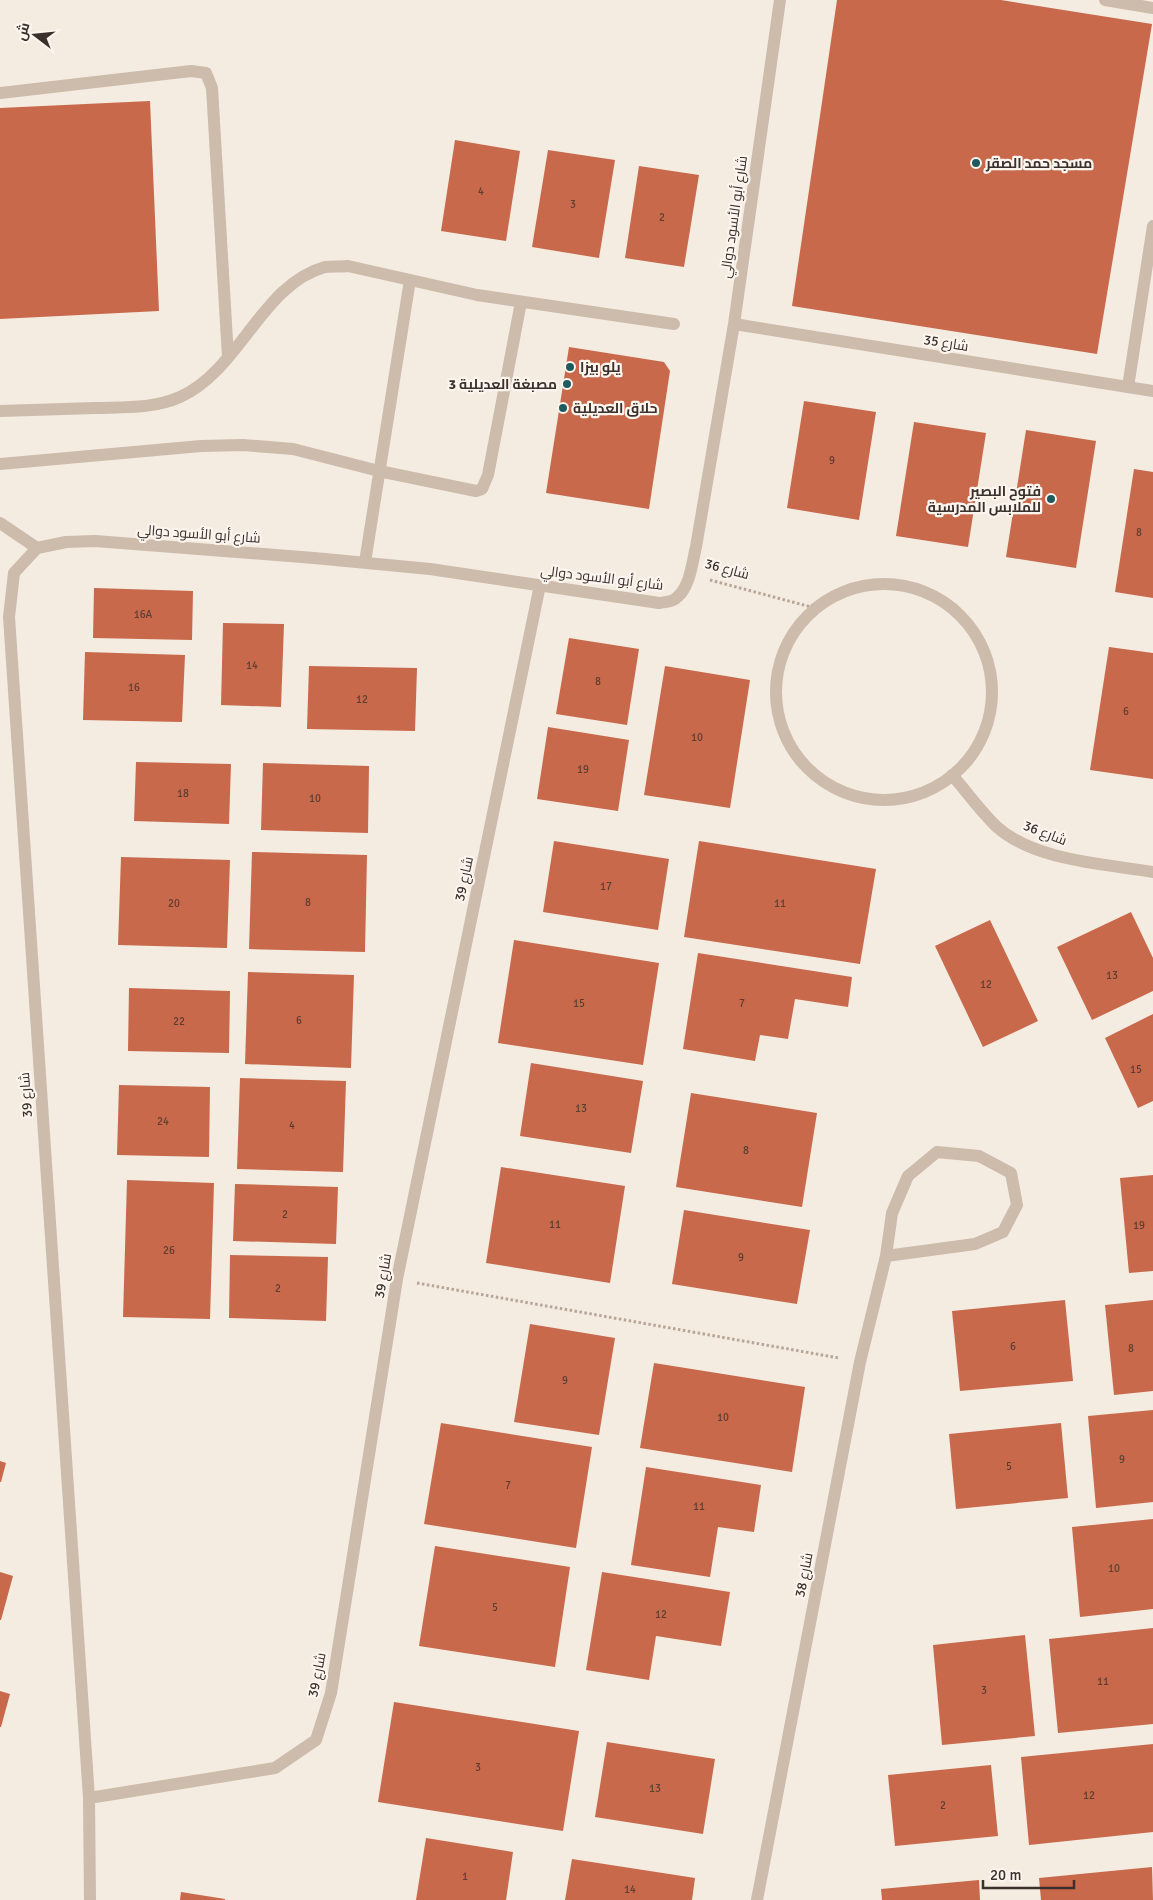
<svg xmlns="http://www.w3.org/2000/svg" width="1153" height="1900" viewBox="0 0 1153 1900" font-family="Signika,Cairo,sans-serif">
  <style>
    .building { fill: #c8694b }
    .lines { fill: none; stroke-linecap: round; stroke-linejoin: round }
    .path { stroke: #b9a596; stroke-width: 3; stroke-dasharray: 2.5 2.5; stroke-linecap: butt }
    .service { stroke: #cdbbac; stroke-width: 12 }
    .minor { stroke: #cdbbac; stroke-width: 12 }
    .poi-dot { fill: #1f5a5e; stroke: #fbf5ee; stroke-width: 2 }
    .labels { text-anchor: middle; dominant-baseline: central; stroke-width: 4.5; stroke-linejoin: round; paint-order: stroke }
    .number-label { font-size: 11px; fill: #5e3e33 }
    .poi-label { font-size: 14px; font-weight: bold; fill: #3b302b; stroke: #fbf5ee; text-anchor: start }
    .street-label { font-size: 14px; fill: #3b302b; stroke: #fbf5ee }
  </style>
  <rect width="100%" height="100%" fill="#f4ebe1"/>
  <path class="building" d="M837,0H1001L1152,24L1097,354L792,306Z
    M150,101L159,311L0,319V108Z
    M455,140L520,151L506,241L441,231Z
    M548,150L615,160L599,258L532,247Z
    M639,166L699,175L684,267L625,258Z
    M569,347L664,362L670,371L649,509L546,493Z
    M804,401L876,412L859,520L787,508Z
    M914,422L986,433L968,547L896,536Z
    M1026,430L1096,441L1076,568L1006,557Z
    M1134,469L1153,472V598L1115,592Z
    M94,588L193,591L192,640L93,638Z
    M223,623L284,624L281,707L221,705Z
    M569,638L639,649L627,725L556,714Z
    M1109,647L1153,653V779L1090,770Z
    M85,652L185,655L182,722L83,720Z
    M309,666L417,668L415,731L307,729Z
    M665,666L750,680L730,808L644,795Z
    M548,727L629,740L618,811L537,799Z
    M136,762L231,764L229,824L134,821Z
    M263,763L369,766L368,833L261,830Z
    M554,841L669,859L658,930L543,912Z
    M699,841L876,869L860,964L684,937Z
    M252,852L367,855L365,952L249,949Z
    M121,857L230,860L227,948L118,945Z
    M1131,912L1153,958V991L1092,1020L1057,947Z
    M990,920L1038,1021L983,1047L935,946Z
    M514,940L659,963L643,1065L498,1043Z
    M698,953L852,977L848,1007L795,999L788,1039L760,1035L755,1061L683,1049Z
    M248,972L354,975L351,1068L245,1064Z
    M129,988L230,991L229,1053L128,1051Z
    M1153,1014V1101L1138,1108L1105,1038Z
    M531,1063L643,1081L631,1153L520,1136Z
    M240,1078L346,1081L343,1172L237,1169Z
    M119,1085L210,1087L209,1157L117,1155Z
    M691,1093L817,1113L802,1207L676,1187Z
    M501,1167L625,1186L610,1283L486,1263Z
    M1153,1175V1271L1129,1273L1120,1178Z
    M127,1180L214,1183L210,1319L123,1317Z
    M235,1184L338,1187L336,1244L233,1241Z
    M684,1210L810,1230L797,1304L672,1284Z
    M230,1255L328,1257L326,1321L229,1318Z
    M1065,1300L1073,1381L960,1391L952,1311Z
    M1153,1300V1391L1114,1395L1105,1305Z
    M530,1324L615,1338L599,1435L514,1422Z
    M654,1363L805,1387L792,1472L640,1448Z
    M1153,1410V1502L1096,1508L1088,1416Z
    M441,1423L592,1447L576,1548L424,1524Z
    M1061,1423L1068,1498L956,1509L949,1434Z
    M0,1461L6,1463L1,1482H0Z
    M646,1467L761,1485L754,1532L718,1527L710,1577L631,1565Z
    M1153,1519V1609L1080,1617L1072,1527Z
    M435,1546L570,1567L555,1667L419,1646Z
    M0,1572L13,1576L1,1620H0Z
    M602,1572L730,1592L721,1646L656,1636L649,1680L586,1670Z
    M1153,1628V1724L1058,1733L1049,1639Z
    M1025,1635L1035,1736L942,1745L933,1645Z
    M0,1691L10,1694L1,1727H0Z
    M394,1702L579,1731L563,1831L378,1802Z
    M607,1742L715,1759L703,1834L595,1817Z
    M1153,1744V1832L1029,1845L1021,1757Z
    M991,1765L998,1836L895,1846L888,1775Z
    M426,1838L513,1852L506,1900H416Z
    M572,1859L695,1878L692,1900H565Z
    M1152,1867L1153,1900H1041L1039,1878Z
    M979,1880L980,1900H882L881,1889Z
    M181,1892L225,1899V1900H180Z"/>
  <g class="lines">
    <path class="path" d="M710,580L815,608
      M417,1283L839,1358"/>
    <path class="service" d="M0,93L191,71L206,73L212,88L228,357
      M1128,387L1153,226
      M0,411C32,410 63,409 95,408C124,407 153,409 180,397C240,370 262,284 325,267C332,266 340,267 348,266L477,295L674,324
      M0,464L201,446L243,445L293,449L379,471L476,491L482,489L488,475L521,302
      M365,562L410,280"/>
    <path class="minor" d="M1105,0L1153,8
      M734,324L1153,391
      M0,523L37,548
      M37,548L14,573L9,617L89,1798L90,1900
      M37,548L66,542L95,541L314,558L430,569L659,603C664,602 671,602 675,599C690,589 692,563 696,547L734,324L780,0
      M776 692a108 108 0 1 1 216 0a108 108 0 1 1-216 0Z
      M952,775C967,792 981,812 997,827C1035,861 1105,864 1153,872
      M89,1798L275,1768L316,1740L331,1693L397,1279L540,585
      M757,1900L860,1362L886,1256L892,1213L908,1176L937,1152L979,1156L1011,1173L1017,1205L1003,1232L975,1244L886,1256"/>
  </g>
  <g class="poi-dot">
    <circle cx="976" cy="163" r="5"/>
    <circle cx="570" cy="367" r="5"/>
    <circle cx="567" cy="384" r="5"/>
    <circle cx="563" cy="408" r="5"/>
    <circle cx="1051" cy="499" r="5"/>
  </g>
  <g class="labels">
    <g class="number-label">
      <text x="481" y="191">4</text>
      <text x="573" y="204">3</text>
      <text x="662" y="217">2</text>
      <text x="832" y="460">9</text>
      <text x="1139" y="532">8</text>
      <text x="143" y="614">16A</text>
      <text x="252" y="665">14</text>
      <text x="598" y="681">8</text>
      <text x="134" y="687">16</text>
      <text x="362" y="699">12</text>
      <text x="1126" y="711">6</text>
      <text x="697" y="737">10</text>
      <text x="583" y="769">19</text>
      <text x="183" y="793">18</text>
      <text x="315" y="798">10</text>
      <text x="606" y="886">17</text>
      <text x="308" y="902">8</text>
      <text x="174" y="903">20</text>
      <text x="780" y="903">11</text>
      <text x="1112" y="975">13</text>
      <text x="986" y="984">12</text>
      <text x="579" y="1003">15</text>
      <text x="742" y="1003">7</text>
      <text x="299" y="1020">6</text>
      <text x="179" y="1021">22</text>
      <text x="1136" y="1069">15</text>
      <text x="581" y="1108">13</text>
      <text x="163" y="1121">24</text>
      <text x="292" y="1125">4</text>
      <text x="746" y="1150">8</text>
      <text x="285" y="1214">2</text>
      <text x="555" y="1224">11</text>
      <text x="1139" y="1225">19</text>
      <text x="169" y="1250">26</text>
      <text x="741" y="1257">9</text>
      <text x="278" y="1288">2</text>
      <text x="1013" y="1346">6</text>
      <text x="1131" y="1348">8</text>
      <text x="565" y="1380">9</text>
      <text x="723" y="1417">10</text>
      <text x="1122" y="1459">9</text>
      <text x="1009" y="1466">5</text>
      <text x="508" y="1485">7</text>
      <text x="699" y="1506">11</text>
      <text x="1114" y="1568">10</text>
      <text x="495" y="1607">5</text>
      <text x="661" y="1614">12</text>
      <text x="1103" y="1681">11</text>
      <text x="984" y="1690">3</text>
      <text x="478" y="1767">3</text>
      <text x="655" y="1788">13</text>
      <text x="1089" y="1795">12</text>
      <text x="943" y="1805">2</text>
      <text x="465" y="1876">1</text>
      <text x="630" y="1889">14</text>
    </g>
    <g class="poi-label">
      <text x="986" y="163">مسجد حمد الصقر</text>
      <text x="580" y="367">يلو بيزا</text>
      <text x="557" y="384" text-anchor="end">مصبغة العديلية 3</text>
      <text x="573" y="408">حلاق العديلية</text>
      <text x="1041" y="491" text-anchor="end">فتوح البصير<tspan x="1041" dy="16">للملابس المدرسية</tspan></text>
    </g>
    <g class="street-label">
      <text transform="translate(734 217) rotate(-82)">شارع أبو الأسود دوالي</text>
      <text transform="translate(946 343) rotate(9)">شارع 35</text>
      <text transform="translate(199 534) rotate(4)">شارع أبو الأسود دوالي</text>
      <text transform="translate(727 569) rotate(15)">شارع 36</text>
      <text transform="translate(602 578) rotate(7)">شارع أبو الأسود دوالي</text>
      <text transform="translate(1045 833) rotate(21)">شارع 36</text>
      <text transform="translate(464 879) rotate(-78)">شارع 39</text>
      <text transform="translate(26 1095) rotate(-94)">شارع 39</text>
      <text transform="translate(383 1276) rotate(-80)">شارع 39</text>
      <text transform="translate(804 1575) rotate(-79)">شارع 38</text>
      <text transform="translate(317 1675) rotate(-79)">شارع 39</text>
    </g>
  </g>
  <g transform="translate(35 35) rotate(286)" stroke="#fbf5ee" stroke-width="4" paint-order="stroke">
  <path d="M0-4L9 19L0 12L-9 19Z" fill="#3b302b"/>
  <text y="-8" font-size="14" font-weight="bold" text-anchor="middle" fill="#3b302b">ش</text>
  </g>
  <path d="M983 1880v8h91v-8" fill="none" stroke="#3b302b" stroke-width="2.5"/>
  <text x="990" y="1880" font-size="15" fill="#3b302b" stroke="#fbf5ee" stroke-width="4" paint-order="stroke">20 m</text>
</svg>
